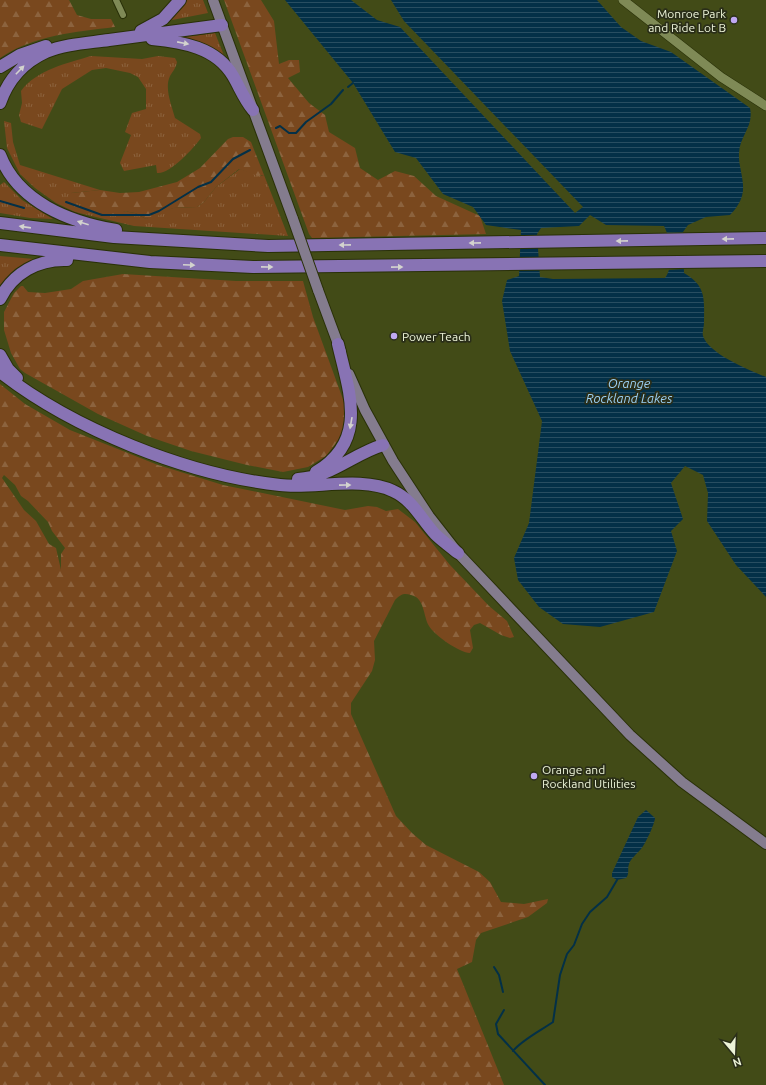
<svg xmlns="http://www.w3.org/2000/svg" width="766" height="1085" viewBox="0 0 766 1085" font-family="Ubuntu,sans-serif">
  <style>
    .grass { fill: url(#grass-tufts) }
    .forest { fill: url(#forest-firs); fill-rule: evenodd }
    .water { fill: url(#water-rules); fill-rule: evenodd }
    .pier { fill: #424b17 }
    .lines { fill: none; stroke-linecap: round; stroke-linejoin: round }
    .stream { stroke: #033047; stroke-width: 2 }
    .street-casing { stroke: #293008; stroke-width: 8 }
    .secondary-casing { stroke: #293008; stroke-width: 10 }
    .primary-casing { stroke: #293008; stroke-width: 12 }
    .highway-casing { stroke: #293008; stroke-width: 14 }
    .street { stroke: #7f8a56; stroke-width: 6 }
    .secondary { stroke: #7f8a56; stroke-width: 9 }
    .primary { stroke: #847c8e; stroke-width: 10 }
    .highway { stroke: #8873b4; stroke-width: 12 }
    .primary-bridge-casing { stroke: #293008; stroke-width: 12; stroke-linecap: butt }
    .primary-bridge { stroke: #847c8e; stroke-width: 10 }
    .oneway { fill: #d3d3ce }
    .poi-dot { fill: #c0a8f3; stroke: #2a2e19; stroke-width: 1.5 }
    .labels { text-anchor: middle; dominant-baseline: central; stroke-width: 3.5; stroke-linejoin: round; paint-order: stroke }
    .poi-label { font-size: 12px; fill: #ecf3d7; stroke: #2a2e19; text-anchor: start }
    .water-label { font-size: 13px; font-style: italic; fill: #9bd0f4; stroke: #2a2e19 }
  </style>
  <defs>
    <pattern id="grass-tufts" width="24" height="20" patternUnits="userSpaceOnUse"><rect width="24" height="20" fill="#79481e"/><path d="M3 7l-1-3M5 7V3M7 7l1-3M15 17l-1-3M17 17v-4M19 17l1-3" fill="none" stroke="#8c633e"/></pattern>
    <pattern id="forest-firs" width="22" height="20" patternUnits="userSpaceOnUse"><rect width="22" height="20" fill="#79481e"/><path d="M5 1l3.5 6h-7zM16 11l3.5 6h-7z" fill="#8c633e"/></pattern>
    <pattern id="water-rules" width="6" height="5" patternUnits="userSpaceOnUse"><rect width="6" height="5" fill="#033047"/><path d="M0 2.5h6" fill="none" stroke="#284e61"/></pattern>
  </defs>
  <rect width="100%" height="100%" fill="#424b17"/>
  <path class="grass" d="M185,0H203L208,13L167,21Z
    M215,33L225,58L177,38Z
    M91,56L142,59L158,56L175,58L177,62C176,68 173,71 170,76C164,88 172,106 175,118L200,134L201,138C194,148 169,175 157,173L156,165L124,171L120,163L131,135L125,132L132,113L146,109V89L138,77L130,73L106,68L92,70L62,89L42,129L21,122L19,115L22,103L21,91C36,70 68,63 91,56Z
    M4,121L11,123L13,142L20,165L100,190L71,193L123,211L135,213L146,219L173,208L197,207L204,202L216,187L240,169L261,176L264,175L288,236L134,226L75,212L56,203L35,188L20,174L7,148Z
    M4,182L22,200L53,219L30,218L0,213V185Z
    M0,256L34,259L15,269L0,285Z"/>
  <path class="forest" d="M0,0H69L77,15L91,19H111L115,27C75,32 34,35 0,58Z
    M224,0H261L274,21L279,64L289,60H299L300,72L288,78L309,103L325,115L329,132L355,148L360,168L378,180L395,171L414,176L436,196L480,216L486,234L312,238L309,234Z
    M233,137H243L251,142L264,175L258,176L239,169L216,187L204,202L197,207L173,208L160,215L146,219C142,217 138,214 135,213C114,208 83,215 71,193L100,190L120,193L139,192L177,182L200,168L228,139Z
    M123,274L236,281H303L313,317L344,402L345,415L343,430L339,439L326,456L308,467L283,472L247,465L191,451L147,436L98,414L25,373L20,369L11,353L4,330V312L14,293L21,286H23L28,292L45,293L71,289L83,281Z
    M0,384L25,404L70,430L158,465L223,485L345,510L368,506L377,507L386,511L398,509L415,522L450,565L489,606L507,621L514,637L510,638L501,635L480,623L474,625L470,630L473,648L470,653C460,653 434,635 429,626C423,616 425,598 411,595C404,593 401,594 395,600L374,641L375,660L372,671L351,703V714L396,816L412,833L426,845L479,872L490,882L501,902L524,904L548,899L547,903L528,917L481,933L476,940L472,962L457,969L504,1085H0ZM4,475L15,485L21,496L28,501L48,522L52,531L65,548L61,554V570L56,548L49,544L36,521L24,510L2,478Z"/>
  <path class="water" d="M285,0H351L377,20L400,27L575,213L583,207L404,21L391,0H597L621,27L641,41L671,52L750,108C754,127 740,135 739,153C738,167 746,182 742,196C740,203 735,210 730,215L706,217L688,225L683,232L684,273C707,286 704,300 704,323C704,327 702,332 703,336C709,354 749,370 766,377V597L736,565L707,521L708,493L703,475L685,466L671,483L683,519L671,531L677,551L654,612L600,627L563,624L539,607L518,580L514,558L529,523L542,421L510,351L502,301L507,280L519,276L521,230L486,225L473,207L443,194L416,158L395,152L353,83ZM590,215L606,225L664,226C671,239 674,267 665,278L553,279L540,277L537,234L541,228L579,226Z
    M646,810L655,818C655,823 645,845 641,849C637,854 631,858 629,864C627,869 630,873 626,878L617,880L612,877V873L638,817Z"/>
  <path class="pier" d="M666,233H685L687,269L667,270Z"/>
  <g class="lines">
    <path class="stream" d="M348,87L353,83
      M276,128L280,126L289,133H296L306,122L331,104L343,90
      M0,201L24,208
      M66,202L102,215H149L159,211L198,187L211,182L233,159L250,150
      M494,967L499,975L503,992
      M504,1010L496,1024L498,1034L545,1085
      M513,1051C522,1040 540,1031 553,1022L560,975L567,954L574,945L582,924L590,912L607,897L617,880"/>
    <g class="street-casing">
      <path id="street" d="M116,0L123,15"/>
    </g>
    <g class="secondary-casing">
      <path id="secondary" d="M623,0L721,77L766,106"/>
    </g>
    <g class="primary-casing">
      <path id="primary" d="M213,0L293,219
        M318,290L341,352
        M349,374L365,410L393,461L429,516L458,553L630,735L682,782L766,844"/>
    </g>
    <g class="highway-casing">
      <path id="highway" d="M141,31L163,19L180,0
        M152,39C182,42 216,47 233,76C240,88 244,99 253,110
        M0,67L20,55L46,46
        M0,103C8,80 24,62 46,52C65,44 88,43 109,40C147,35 184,30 222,25
        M0,155C18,202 69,222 116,230
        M0,223L114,237L268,246L766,238
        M0,245L150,262L253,267L766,261
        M0,299C13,273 38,259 67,260
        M0,355L8,369L17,378
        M0,372C73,429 187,475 280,485C314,489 362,476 393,491C413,500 421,519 435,534C442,541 451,547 458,553
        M316,472C369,440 349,392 338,344
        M298,479C331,477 353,454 383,445"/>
    </g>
    <use href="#street" class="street"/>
    <use href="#secondary" class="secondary"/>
    <use href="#primary" class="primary"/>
    <use href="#highway" class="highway"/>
    <g class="primary-bridge-casing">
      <path id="primary-bridge" d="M293,219L318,290"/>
    </g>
    <use href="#primary-bridge" class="primary-bridge"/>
  </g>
  <defs><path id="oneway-solid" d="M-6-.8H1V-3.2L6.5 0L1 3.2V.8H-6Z"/></defs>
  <g class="oneway">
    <use href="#oneway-solid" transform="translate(183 43) rotate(11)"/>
    <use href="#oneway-solid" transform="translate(20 70) rotate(-46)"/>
    <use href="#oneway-solid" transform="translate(83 223) rotate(-162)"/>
    <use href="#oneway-solid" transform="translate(25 227) rotate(-172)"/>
    <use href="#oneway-solid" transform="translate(728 239) rotate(179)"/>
    <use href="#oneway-solid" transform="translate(622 241) rotate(179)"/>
    <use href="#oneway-solid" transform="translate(475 243) rotate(179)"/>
    <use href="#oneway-solid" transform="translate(345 245) rotate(179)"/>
    <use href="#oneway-solid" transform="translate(189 265) rotate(3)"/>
    <use href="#oneway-solid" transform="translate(267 267) rotate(1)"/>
    <use href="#oneway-solid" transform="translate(397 267) rotate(-1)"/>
    <use href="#oneway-solid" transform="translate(351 423) rotate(100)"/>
    <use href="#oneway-solid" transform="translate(345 485) rotate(-1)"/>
  </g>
  <g class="poi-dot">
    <circle cx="734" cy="20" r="4"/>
    <circle cx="394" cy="336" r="4"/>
    <circle cx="534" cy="776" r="4"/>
  </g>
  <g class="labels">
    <g class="poi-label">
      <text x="726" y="13" text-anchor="end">Monroe Park<tspan x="726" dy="14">and Ride Lot B</tspan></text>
      <text x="402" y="336">Power Teach</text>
      <text x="542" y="769">Orange and<tspan x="542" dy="14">Rockland Utilities</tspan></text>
    </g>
    <g class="water-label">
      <text x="629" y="383">Orange<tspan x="629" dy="15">Rockland Lakes</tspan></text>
    </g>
  </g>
  <g transform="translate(734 1053) rotate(161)" stroke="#2a2e19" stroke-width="3" paint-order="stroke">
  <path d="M0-3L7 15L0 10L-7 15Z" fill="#ecf3d7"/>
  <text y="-6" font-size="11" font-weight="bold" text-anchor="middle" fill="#ecf3d7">N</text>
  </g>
</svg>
